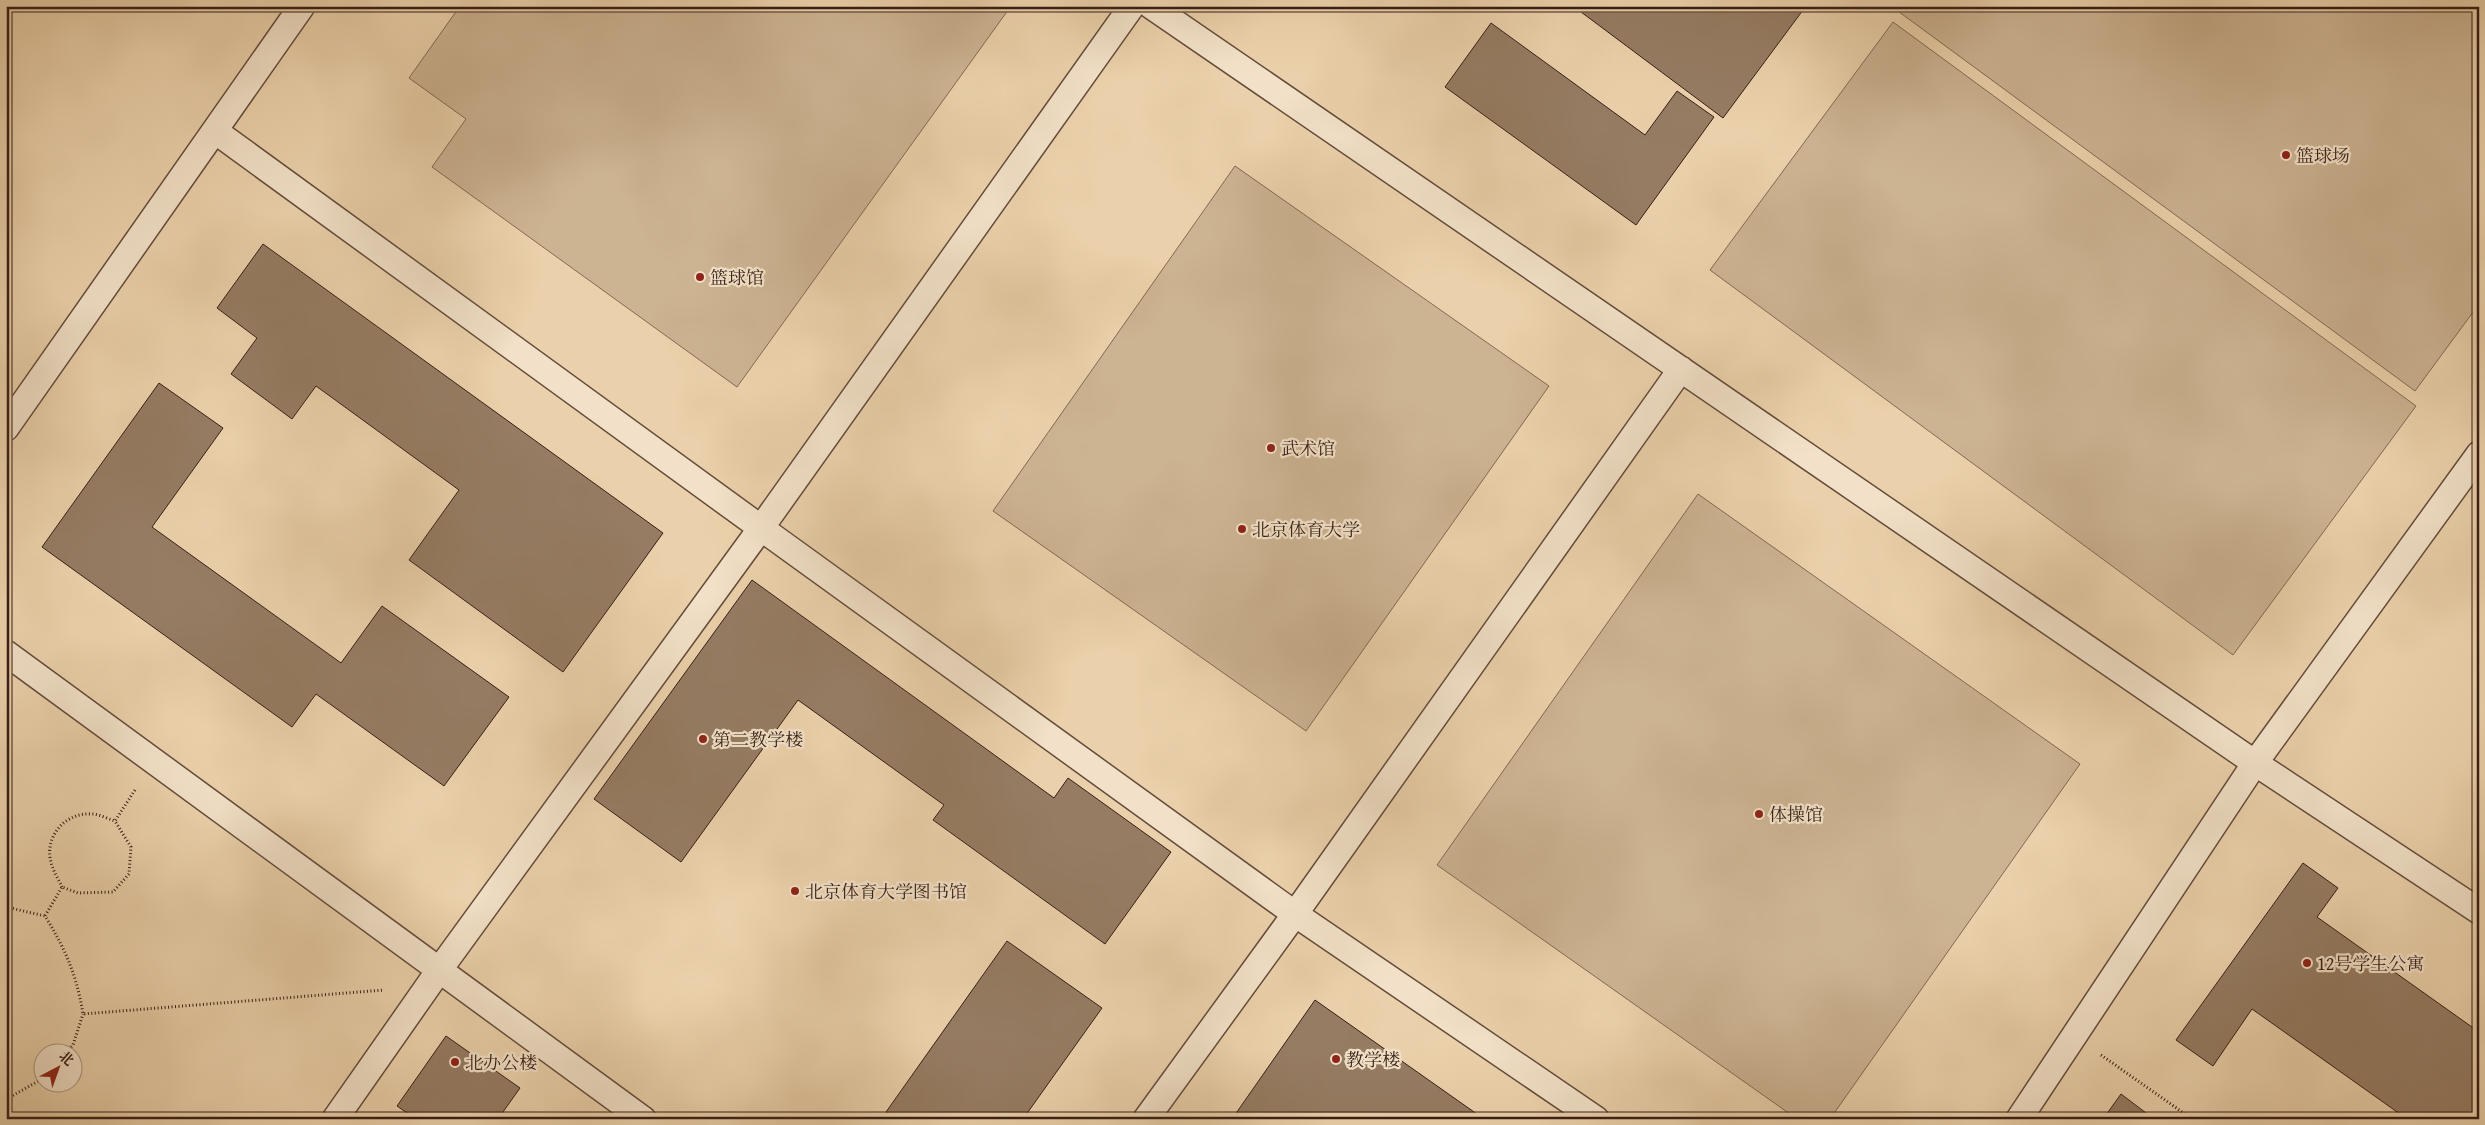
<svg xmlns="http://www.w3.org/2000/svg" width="2485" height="1125" viewBox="0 0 2485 1125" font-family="'Gentium Book Plus','Noto Serif SC',serif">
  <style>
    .green { fill: #ccb392; stroke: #826954 }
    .building { fill: #957c63; stroke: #371f16 }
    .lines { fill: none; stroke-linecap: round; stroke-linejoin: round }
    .lane-casing { stroke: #644c3b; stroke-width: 28 }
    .path { stroke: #371f16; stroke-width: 3; stroke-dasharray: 1 2.5; stroke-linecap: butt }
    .lane { stroke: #f2e1c8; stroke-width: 25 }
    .poi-dot { fill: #8f2418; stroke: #f2e1c8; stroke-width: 2 }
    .labels { text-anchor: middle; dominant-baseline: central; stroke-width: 4.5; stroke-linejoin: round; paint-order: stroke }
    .poi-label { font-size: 18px; fill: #371f16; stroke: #f2e1c8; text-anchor: start }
  </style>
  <rect width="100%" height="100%" fill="#ebd1ab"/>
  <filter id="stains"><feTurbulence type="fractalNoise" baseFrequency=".004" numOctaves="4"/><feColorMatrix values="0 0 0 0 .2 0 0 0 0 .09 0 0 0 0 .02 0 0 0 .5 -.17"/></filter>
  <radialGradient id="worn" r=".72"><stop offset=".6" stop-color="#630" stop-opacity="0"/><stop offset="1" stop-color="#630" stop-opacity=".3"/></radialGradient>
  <path class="green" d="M460,6H1011L737,387L432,167L466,119L409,78Z
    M1891,6H2479V304L2415,391Z
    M1893,22L2416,406L2233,655L1710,270Z
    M1235,166L1549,386L1306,731L993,511Z
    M1698,494L2080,764L1830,1119H1797L1437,865Z"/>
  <path class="building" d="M1573,6H1806L1723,118Z
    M1491,23L1645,135L1677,91L1714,117L1636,225L1445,87Z
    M263,244L663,533L563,672L409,560L459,490L316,386L292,419L231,374L257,338L217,308Z
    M159,383L223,428L152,527L341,663L382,606L509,697L444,786L316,694L292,727L42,547Z
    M752,580L1054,798L1068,778L1171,852L1105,944L933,820L944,805L798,700L681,862L594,799Z
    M2303,863L2338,888L2317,917L2479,1032V1119H2407L2252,1009L2213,1066L2176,1040Z
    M1007,941L1102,1008L1023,1119H896L886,1112Z
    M1315,1000L1484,1119H1232Z
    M446,1036L520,1088L498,1119H416L397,1106Z
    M2121,1094L2154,1119H2103Z"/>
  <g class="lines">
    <g class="lane-casing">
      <path id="lane" d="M1151,6L2255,763L2479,911
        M215,131L761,528L1132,6
        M6,428L302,6
        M6,653L643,1119
        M335,1119L440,969L761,528L1295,914L1596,1119
        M1146,1119L1295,914L1681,369
        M2019,1119L2255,763L2479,454"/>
    </g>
    <path class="path" d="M135,790L115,821L131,847L129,874L113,892L78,893L62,887L45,916C65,948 77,976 83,1014L384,990
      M62,887C59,880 53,871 51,862C44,837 65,812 92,814C99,814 108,819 115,821
      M6,907L45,916
      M66,1052L73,1045L83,1014
      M2101,1055L2192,1119
      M6,1096H12L42,1079
      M6,1114L13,1119"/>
    <use href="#lane" class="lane"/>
  </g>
  <g class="poi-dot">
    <circle cx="2286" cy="155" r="5"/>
    <circle cx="700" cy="277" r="5"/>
    <circle cx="1271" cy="448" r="5"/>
    <circle cx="1242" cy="529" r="5"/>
    <circle cx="703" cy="739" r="5"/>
    <circle cx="1759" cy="814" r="5"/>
    <circle cx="795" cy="891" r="5"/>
    <circle cx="2307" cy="963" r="5"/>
    <circle cx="1336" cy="1059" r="5"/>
    <circle cx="455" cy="1062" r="5"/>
  </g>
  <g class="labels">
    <g class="poi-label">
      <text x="2296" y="155">篮球场</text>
      <text x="710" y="277">篮球馆</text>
      <text x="1281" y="448">武术馆</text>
      <text x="1252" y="529">北京体育大学</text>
      <text x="713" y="739">第二教学楼</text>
      <text x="1769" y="814">体操馆</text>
      <text x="805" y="891">北京体育大学图书馆</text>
      <text x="2317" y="963">12号学生公寓</text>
      <text x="1346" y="1059">教学楼</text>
      <text x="465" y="1062">北办公楼</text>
    </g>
  </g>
  <rect width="2485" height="1125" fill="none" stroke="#ebd1ab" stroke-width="25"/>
  <rect x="8" y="8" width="2470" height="1110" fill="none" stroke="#371f16" stroke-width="2.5"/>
  <rect x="12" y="12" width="2460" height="1100" fill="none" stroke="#371f16"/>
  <g transform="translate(58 1068) rotate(41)"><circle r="24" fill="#f2e1c8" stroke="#a79381"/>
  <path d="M0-4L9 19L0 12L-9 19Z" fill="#8f2418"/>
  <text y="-8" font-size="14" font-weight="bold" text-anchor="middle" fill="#371f16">北</text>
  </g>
  <rect width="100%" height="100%" filter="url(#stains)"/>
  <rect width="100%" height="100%" fill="url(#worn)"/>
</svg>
